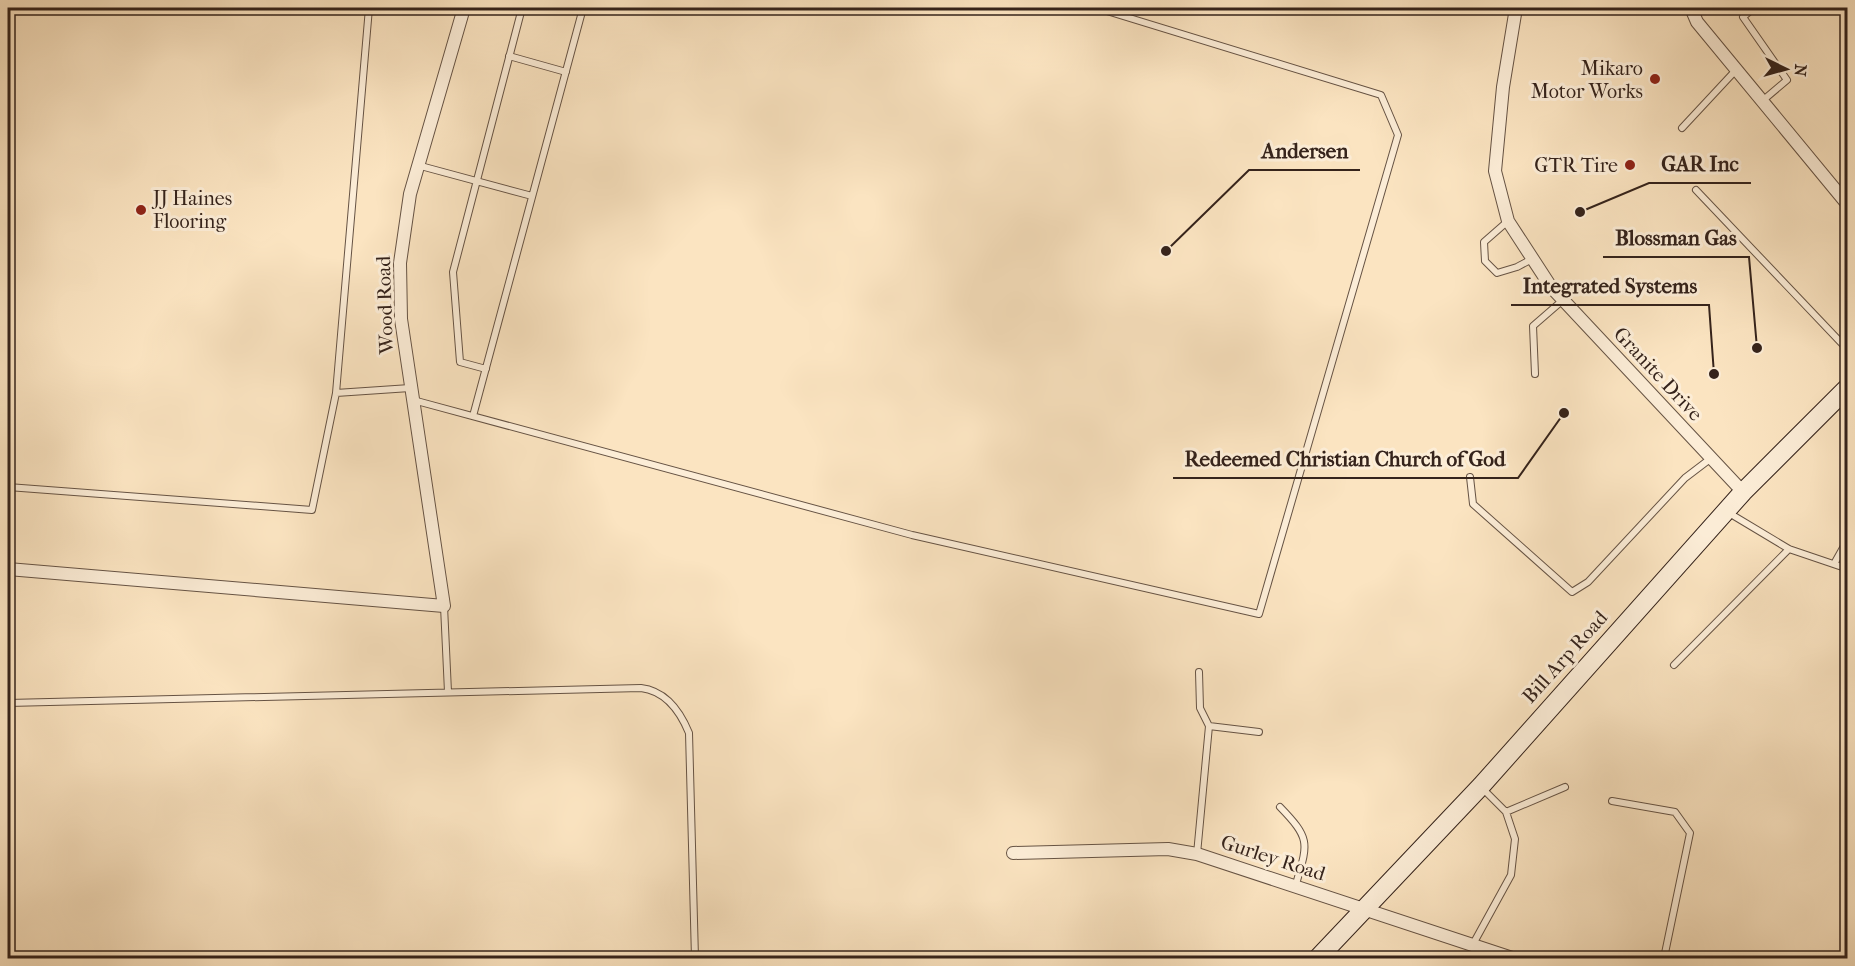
<svg xmlns="http://www.w3.org/2000/svg" width="1855" height="966" viewBox="0 0 1855 966" font-family="'IM FELL French Canon',serif">
  <style>
    .lines { fill: none; stroke-linecap: round; stroke-linejoin: round }
    .service-casing { stroke: #665344; stroke-width: 8 }
    .minor-casing { stroke: #665344; stroke-width: 14 }
    .secondary-casing { stroke: #35231b; stroke-width: 20 }
    .service { stroke: #fcedd7; stroke-width: 6 }
    .minor { stroke: #fcedd7; stroke-width: 12 }
    .secondary { stroke: #fcedd7; stroke-width: 18 }
    .poi-dot { fill: #8f2418; stroke: #fcedd7; stroke-width: 2 }
    .labels { text-anchor: middle; dominant-baseline: central; stroke-width: 6; stroke-linejoin: round; paint-order: stroke }
    .poi-label { font-size: 20px; fill: #35231b; stroke: #fcedd7; text-anchor: end }
    .street-label { font-size: 20px; fill: #35231b; stroke: #fcedd7 }
    .leader { fill: none; stroke: #35231b; stroke-width: 2 }
    .callout-dot { fill: #35231b; stroke: #fcedd7; stroke-width: 2 }
    .callout-label { font-size: 21px; text-anchor: middle; font-weight: bold; fill: #35231b; stroke: #fcedd7; stroke-width: 6; stroke-linejoin: round; paint-order: stroke }
  </style>
  <rect width="100%" height="100%" fill="#fbe4c1"/>
  <filter id="stains"><feTurbulence type="fractalNoise" baseFrequency=".00333" numOctaves="4"/><feColorMatrix values="0 0 0 0 .2 0 0 0 0 .09 0 0 0 0 .02 0 0 0 .5 -.17"/></filter>
  <radialGradient id="worn" r=".72"><stop offset=".6" stop-color="#630" stop-opacity="0"/><stop offset="1" stop-color="#630" stop-opacity=".3"/></radialGradient>
  <g class="lines">
    <g class="service-casing">
      <path id="service" d="M1754,8L1743,17L1787,80L1761,102
        M509,56L566,72
        M1682,128L1736,70
        M417,165L532,196
        M1696,190L1848,350
        M1508,221L1484,242L1485,261L1497,273L1517,267L1532,259
        M486,369L460,362L453,272L522,8
        M1535,374L1533,326L1563,300
        M336,393L369,8
        M413,400L912,535L1259,614L1398,135L1381,95L1097,8
        M473,416L583,8
        M1470,477L1473,504L1572,592L1588,582L1685,478L1710,459
        M8,487L312,510L336,393L410,388
        M1729,513L1789,549L1848,569
        M1834,564L1848,539
        M444,606L448,692
        M1674,665L1789,549
        M8,703L641,688C666,691 680,711 689,733L695,958
        M1209,726L1259,732
        M1483,789L1506,812L1565,787
        M1612,801L1675,812L1690,833L1664,958
        M1280,807C1311,839 1308,843 1296,884
        M1197,854L1209,726L1200,708L1199,672
        M1472,946L1511,875L1515,839L1506,812
        M1480,958L1482,949"/>
    </g>
    <g class="minor-casing">
      <path id="minor" d="M1516,8L1503,87L1495,171L1508,221L1551,287L1743,492
        M1691,8L1697,22L1848,205
        M8,569L444,606L401,319L400,263L410,194L464,8
        M1013,853L1168,849L1197,854L1512,958"/>
    </g>
    <g class="secondary-casing">
      <path id="secondary" d="M1318,958L1481,786L1743,492L1848,387"/>
    </g>
    <use href="#service" class="service"/>
    <use href="#minor" class="minor"/>
    <use href="#secondary" class="secondary"/>
  </g>
  <g class="poi-dot">
    <circle cx="1655" cy="79" r="6"/>
    <circle cx="1630" cy="165" r="6"/>
    <circle cx="141" cy="210" r="6"/>
  </g>
  <g class="labels">
    <g class="poi-label">
      <text x="1643" y="68">Mikaro<tspan x="1643" dy="23">Motor Works</tspan></text>
      <text x="1618" y="165">GTR Tire</text>
      <text x="153" y="198" text-anchor="start">JJ Haines<tspan x="153" dy="23">Flooring</tspan></text>
    </g>
    <g class="street-label">
      <text transform="translate(385 305) rotate(-92)">Wood Road</text>
      <text transform="translate(1658 374) rotate(47)">Granite Drive</text>
      <text transform="translate(1565 657) rotate(-48)">Bill Arp Road</text>
      <text transform="translate(1273 858) rotate(18)">Gurley Road</text>
    </g>
  </g>
  <path class="leader" d="M1166 251L1249 170H1360M1580 212L1649 183H1751M1757 348L1749 257H1603M1714 374L1709 305H1511M1564 413L1518 478H1173"/>
  <g class="callout-dot">
    <circle cx="1166" cy="251" r="6"/>
    <circle cx="1580" cy="212" r="6"/>
    <circle cx="1757" cy="348" r="6"/>
    <circle cx="1714" cy="374" r="6"/>
    <circle cx="1564" cy="413" r="6"/>
  </g>
  <g class="callout-label">
    <text x="1305" y="158">Andersen</text>
    <text x="1700" y="171">GAR Inc</text>
    <text x="1676" y="245">Blossman Gas</text>
    <text x="1610" y="293">Integrated Systems</text>
    <text x="1345" y="466">Redeemed Christian Church of God</text>
  </g>
  <rect width="1855" height="966" fill="none" stroke="#fbe4c1" stroke-width="30"/>
  <rect x="9" y="9" width="1837" height="948" fill="none" stroke="#35231b" stroke-width="3"/>
  <rect x="15" y="15" width="1825" height="936" fill="none" stroke="#35231b" stroke-width="1.5"/>
  <g transform="translate(1786 69) rotate(95)" stroke="#fcedd7" stroke-width="4.5" paint-order="stroke">
  <path d="M0-4.5L10 22L0 15L-10 22Z" fill="#35231b"/>
  <text y="-9" font-size="16" font-weight="bold" text-anchor="middle" fill="#35231b">N</text>
  </g>
  <rect width="100%" height="100%" filter="url(#stains)"/>
  <rect width="100%" height="100%" fill="url(#worn)"/>
</svg>
